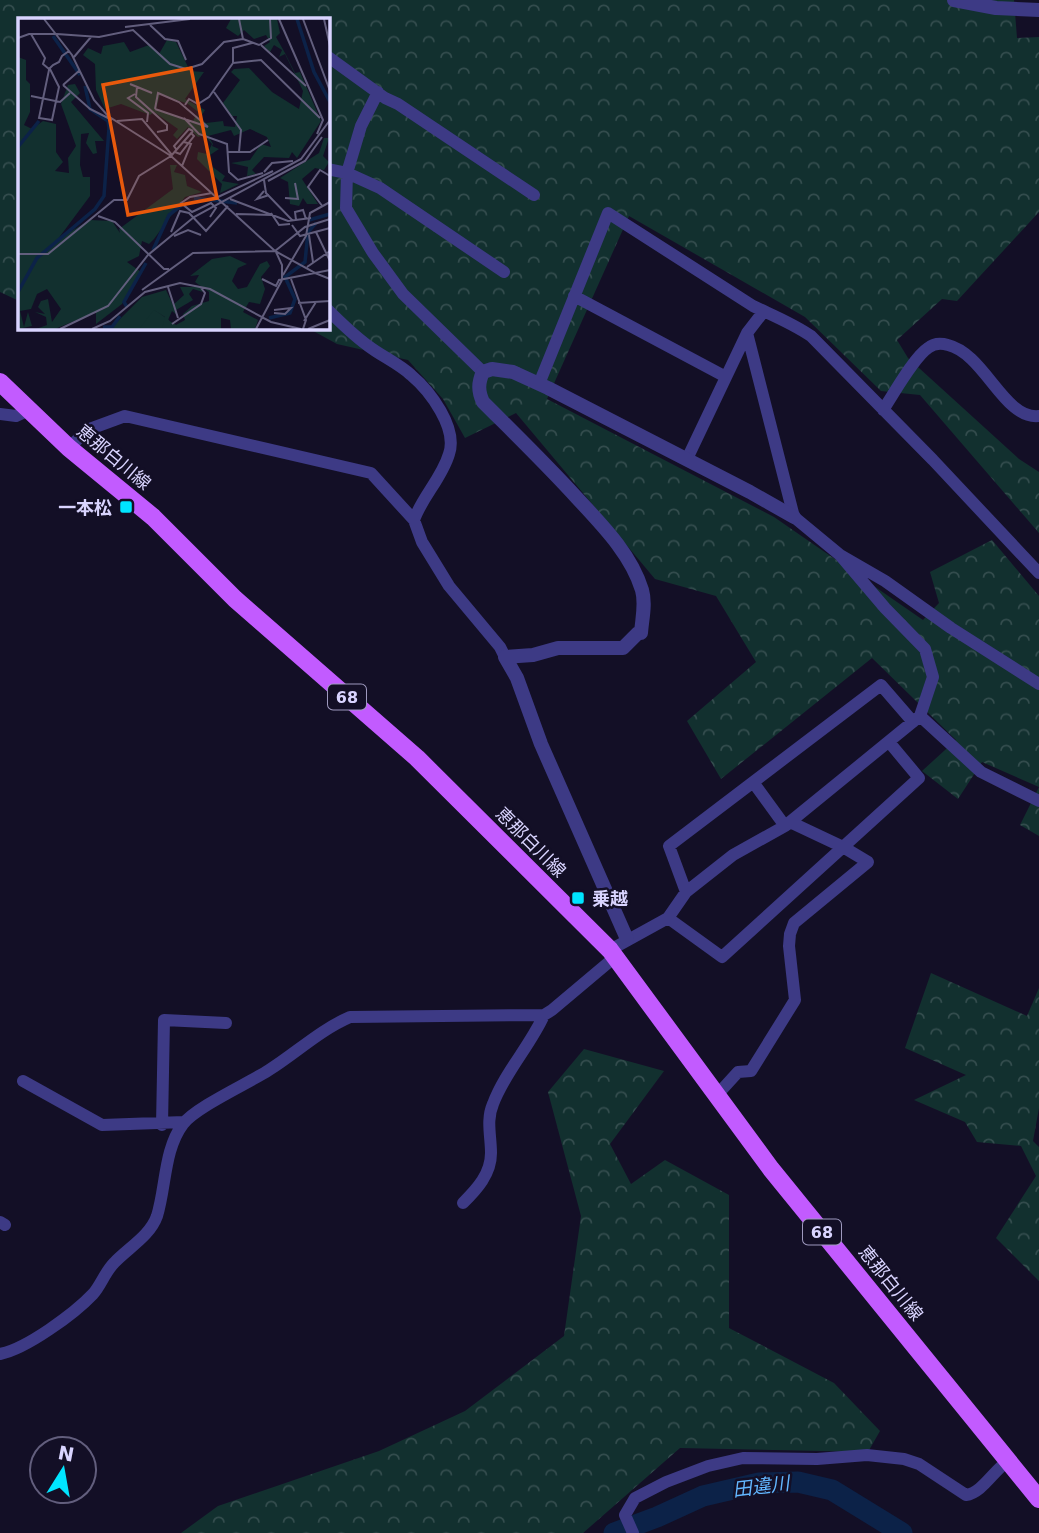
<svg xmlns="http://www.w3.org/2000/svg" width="1039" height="1533" viewBox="0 0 1039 1533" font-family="'DejaVu Sans','Noto Sans JP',sans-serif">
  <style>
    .forest { fill: url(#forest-crowns) }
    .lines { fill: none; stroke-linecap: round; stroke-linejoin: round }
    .river { stroke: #0c2248; stroke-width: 21 }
    .minor { stroke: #3d3a85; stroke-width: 12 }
    .tertiary { stroke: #3d3a85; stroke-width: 14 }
    .primary { stroke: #c25bff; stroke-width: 18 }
    .poi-dot { fill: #00e5ff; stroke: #130f26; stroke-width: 2.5 }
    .labels { text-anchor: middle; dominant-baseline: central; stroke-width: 5; stroke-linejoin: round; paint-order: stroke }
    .shield { fill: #130f26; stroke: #9e99be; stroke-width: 2 }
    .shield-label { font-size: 16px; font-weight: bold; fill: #d9d4ff }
    .street-label { font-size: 18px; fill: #d9d4ff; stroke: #130f26 }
    .poi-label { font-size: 18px; font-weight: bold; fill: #d9d4ff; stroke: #130f26; text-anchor: end }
    .water-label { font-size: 19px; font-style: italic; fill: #62b6ff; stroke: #130f26 }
    .inset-river { fill: none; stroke: #0c2248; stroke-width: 3.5 }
    .inset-road { fill: none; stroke: #625e7d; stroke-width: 2 }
    .view { fill: #e8590c; fill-opacity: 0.15; stroke: #e8590c; stroke-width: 3.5 }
    .inset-edge { fill: none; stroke: #d9d4ff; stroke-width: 3.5 }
  </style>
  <defs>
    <pattern id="forest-crowns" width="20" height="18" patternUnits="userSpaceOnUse" patternTransform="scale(1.75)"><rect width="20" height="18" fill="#12302f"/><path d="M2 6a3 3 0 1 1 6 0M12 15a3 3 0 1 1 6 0" fill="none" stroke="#344d4e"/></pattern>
  </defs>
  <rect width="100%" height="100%" fill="#130f26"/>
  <path class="forest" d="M0,0H1014L1017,38L1039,37V212L957,301L942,299L897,340L908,358L1019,459L1039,472V533L920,395L881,391L805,317L629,216L547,399L774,517L923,620L939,603L930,572L992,540L1039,596V787L982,762L958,799L922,771L956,740L872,658L721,779L687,721L756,662L716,596L655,579L516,413L465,438L443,399L408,360L337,344L306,327H327V19H19V301L0,292Z
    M1039,787V836L1020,825Z
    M931,973L1027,1016L1039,988V1108L1033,1141L1039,1147V1281L996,1238L1036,1176L1021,1146L977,1142L965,1122L914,1100L966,1075L905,1048Z
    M584,1049L664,1071L610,1144L631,1184L665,1160L729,1195V1328L834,1383L880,1431L868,1452L680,1448L583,1533H181L218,1506L379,1451L465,1411L564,1336L581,1216L548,1092Z"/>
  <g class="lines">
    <path class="river" d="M614,1533L657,1517L703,1496L759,1483L798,1482L832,1490L902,1533"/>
    <path class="minor" d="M327,56L385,98L398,104L534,195
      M378,92L361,126L347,173L346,208L373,253L403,294L483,372
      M327,169L347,173L380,188L504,272
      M574,296L726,377
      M327,309C340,322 352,334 367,345C381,356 398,363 411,375C430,391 458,428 449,454C442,478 422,497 414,520
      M747,333L794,517L840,555L885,581L951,628L1039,684
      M539,384L608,213L753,306C774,316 792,323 811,336L933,460L1039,573
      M883,410C893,395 914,357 928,348C934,343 941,343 948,345C985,354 1004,420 1039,416
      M0,414L16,416L29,410
      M69,448L87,430L125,416L371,473L414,520L422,542L449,586L500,647L505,657
      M687,459L747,333L764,311
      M920,716L981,772L1039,801
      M753,782L785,826
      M686,892L669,846L881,685L913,722
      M668,918L722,957L919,778L889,742
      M610,950L668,918L686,892L733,855L785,826L920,716L933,677L925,649L885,608L840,555
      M23,1081L102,1125L184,1122
      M717,1095L738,1072L751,1071L795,1000L789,946L790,934L794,923L868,862L843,847L790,822
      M162,1125L164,1020L226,1023
      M463,1203C477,1189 491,1174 491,1153C491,1136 486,1120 493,1104C505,1072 530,1046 544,1015
      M0,1222L5,1225
      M0,1354C26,1349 74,1314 93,1294C101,1285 105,1272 114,1263C128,1248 150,1236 157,1216C166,1187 164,1149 183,1124C196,1107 249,1083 269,1070C296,1053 320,1030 350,1017L544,1015L552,1010L615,957
      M633,1533L625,1515L635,1498L666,1482L708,1466L743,1458L817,1459L867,1455L904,1459L919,1464L966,1495C982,1493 994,1470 1008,1461"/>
    <path class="tertiary" d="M954,0L996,8L1039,10
      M627,939L541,744L517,678L505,657L533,655L558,648H623L638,633H641C642,619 646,604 642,590C631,554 602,525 577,498C547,465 515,434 483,402C478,391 478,383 483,372L492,369L513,372L548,388L750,492L794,517"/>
    <path class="primary" d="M0,382L69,448L153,517L235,599L417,758L610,950L771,1169L1039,1499"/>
  </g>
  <g class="poi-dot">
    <rect x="119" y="500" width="14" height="14" rx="3.5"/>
    <rect x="571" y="891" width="14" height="14" rx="3.5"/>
  </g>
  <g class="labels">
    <g class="shield">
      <rect x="328" y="684.5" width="38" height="25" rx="5"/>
      <rect x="803" y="1219.5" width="38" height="25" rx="5"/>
    </g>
    <g class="shield-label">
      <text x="347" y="697">68</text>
      <text x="822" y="1232">68</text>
    </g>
    <g class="street-label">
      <text transform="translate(114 457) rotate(40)">恵那白川線</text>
      <text transform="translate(531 842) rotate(45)">恵那白川線</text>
      <text transform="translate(891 1283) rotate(51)">恵那白川線</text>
    </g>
    <g class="poi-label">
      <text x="112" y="507">一本松</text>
      <text x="592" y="898" text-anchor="start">乗越</text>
    </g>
    <g class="water-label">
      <text transform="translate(761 1486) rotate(-7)">田違川</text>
    </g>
  </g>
  <g transform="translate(18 18)">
    <rect width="312" height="312" fill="#130f26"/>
    <path d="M134,290L151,302L154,311H101L103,300Z" fill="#12302f"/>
    <path d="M213,1H259L262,15L258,19L267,35L277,55L282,54L303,103L279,140L274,134L271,140L246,139L234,152L238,156L229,158L230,149L213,145L232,142L243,126L253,129L249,119L232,111L216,118L213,112L190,118L195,126L194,128L201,131L192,137V147L207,158L204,163L221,166L202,175L204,166L179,141L180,134L189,136L194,126L186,117L180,119L170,109L159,121L155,117L160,111L136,94L132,97L103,86L87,91L78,72L77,46L65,37L70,30L83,36L85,28L106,24L112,34L131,27L141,36L149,22L158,24L172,53L186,54L167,81L187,92L184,97L170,86L142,76L138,92L175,103L178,97L188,105L205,103L206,108L217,109L219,98H213L205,85L222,62L213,54L216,51L231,50L254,74L281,91L285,73L267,36L261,39L264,32L256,27L252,34L246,28L252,24L248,17L236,21L226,12L220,18L208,10ZM0,39L8,42V62L12,66V94L6,107L14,111L25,103L38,106V134L45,144L37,153L51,155L50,140L58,128L43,86L50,67L57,66L62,75L53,84L86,123H77L79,135L75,136L68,125L71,115L63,116L62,147L65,159H72V178L40,221L72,202L94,203L102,215L101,211L155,171L152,147H159L156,154L167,157L169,168L184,174L167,179L136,221L131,226L124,223L121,238L109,244L123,254L104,286L78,306V294L37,311H18L29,307L28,299L17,294L27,296L20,289L23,283L30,281L34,304L43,291L29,271L19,276L13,291L2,293L6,309L10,294L14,308L0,311ZM306,120H311L305,138L311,144L306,152L297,150L284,161L300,186H289L285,180L281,188L272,186L270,164L262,160L301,135ZM212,238L229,246L220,250L214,263L220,271L229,269L242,246L249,243L252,248L243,259L247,271L242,286L231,284L225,294L240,302L237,311H213L212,302L203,300V311H144L147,299L136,292L121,311H92L124,279L148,272L155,287L166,277L162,269H182L185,274L175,271L171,276L175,282L158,292L159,297L154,293L150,302L158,307L167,302L165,296L174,288L191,283V274L177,264L181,257L172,258L194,241Z" fill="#12302f"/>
    <path class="inset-river" d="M279,1L296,54L312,84M35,18L62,57M0,129L21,103M176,180L219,185M291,202L312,196M135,232L151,197L165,186M0,274L19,240L77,191L86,178L91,110L90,103L72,91L67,68M109,289L106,284L128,245M251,300L272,295L277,281L267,259L287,244L290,214L298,205M85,309H94L102,298"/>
    <path class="inset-road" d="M26,1L54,37L76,82L90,98L153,138L257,233L297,255L312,252M221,1L225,21L241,27L253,20L252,1M261,1L305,102L299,116M285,1L312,73M306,1L312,28M132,7L147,21L160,23L168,42M107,9L172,1M13,16L27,40L25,46L31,51H32L41,69L34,102L21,100L31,52V51L35,47L41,44L44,38L51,33M39,16L81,19L115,12L152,46L168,51L184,46L206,24L225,21M0,20L11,16H39M243,27L288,68M56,39L73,19M215,45L243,42L302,100M112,66L134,75M45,67L72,91L94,102M45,67L62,52M119,69L118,79L149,107V112L139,114M196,74L223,112L221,134M117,76L110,80L130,95L129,104M13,78L42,84L52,75M167,87L171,81L180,86L191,79L215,45V30L234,25M137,91L140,75L161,84L190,109M137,91L190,109M166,100L181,116L209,126L211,154L220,162L245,155M99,103L124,101L154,137M158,131L156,128L171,111L175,113M157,134L162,136L176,118L173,115M209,134H232L250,122M153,138L175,113M164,148L173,126L166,124M246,154L254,145L275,143M246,162L248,175L275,203M250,163L287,143L304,119M246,173L239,181L251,177M200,179L255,153M267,180L280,181L277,165M212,181L270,203L293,200M305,189L290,169L302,152L312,158M253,195L261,207L272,206M218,196L254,197M80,198L97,204L146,251H151M192,199L198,190L193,185L174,194L163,185L172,179L194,175M278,202L277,194L285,192L288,201M274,207L282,218L312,210M153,214L162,193L171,195L188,213L210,188M298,214L312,243M291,217L295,244M156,218L170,212L183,217M0,236H30L96,182H109L121,158L153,138M289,249L312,233M265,257L288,218L292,195L312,184M244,261L258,268L261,262L297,255L312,261M273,261L288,302L285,311M150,269L160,300M124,272L175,235L257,233L287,209L312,201M280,285L312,283M256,292L273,290L267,296L256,295M286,303L298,284M154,306L183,286L187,275L183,270M42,311L90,288L130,237L176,199L283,141L312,102M74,311L92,303L127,274L162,265L192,271L253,304L283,311M238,311L264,262V247L258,234M290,311L312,302"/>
    <path class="view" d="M173,50L199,180L110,197L85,67Z"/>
    <rect width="312" height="312" class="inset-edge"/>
  </g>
  <g transform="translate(63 1470) rotate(11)"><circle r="33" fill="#130f26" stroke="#625e7d" stroke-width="2"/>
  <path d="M0-5L12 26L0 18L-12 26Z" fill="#00e5ff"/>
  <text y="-10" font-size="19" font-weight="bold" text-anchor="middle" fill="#d9d4ff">N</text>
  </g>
</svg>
